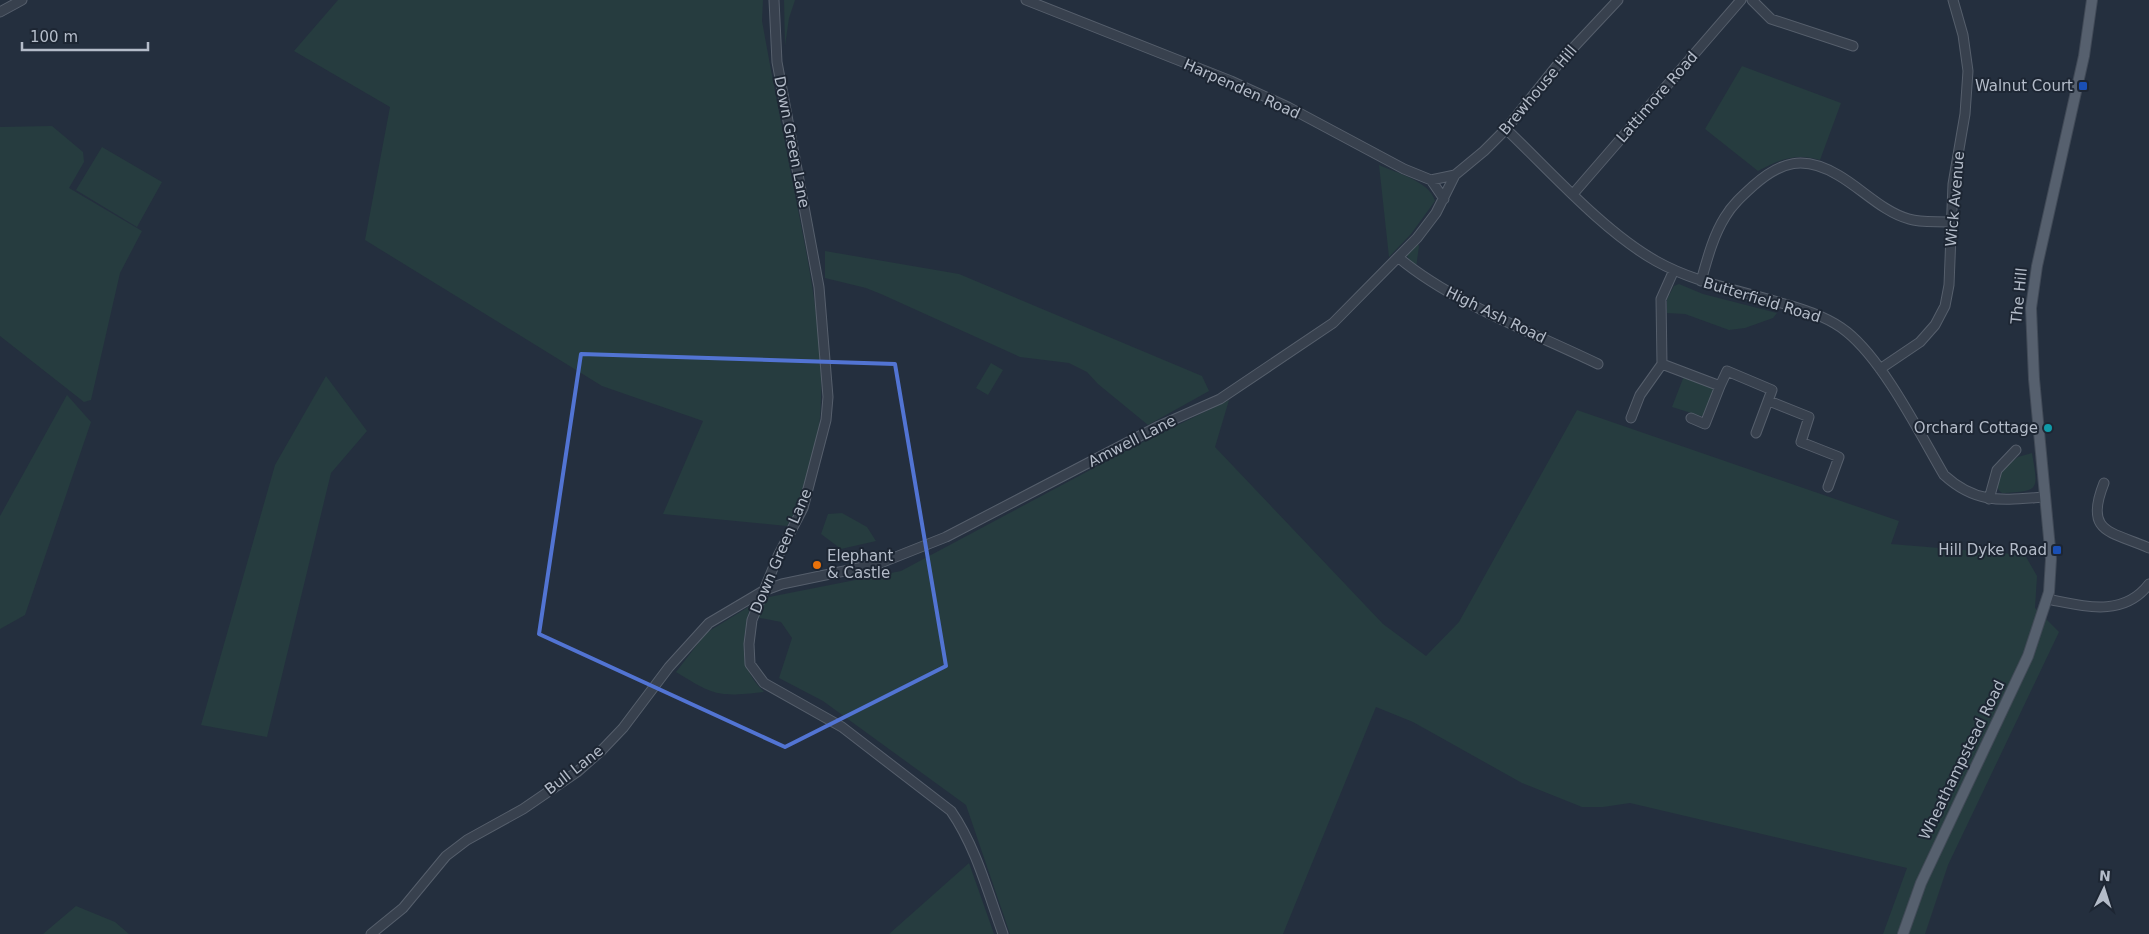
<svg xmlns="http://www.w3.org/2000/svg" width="2149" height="934" viewBox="0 0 2149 934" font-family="'DejaVu Sans',sans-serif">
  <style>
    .green { fill: #263c3f }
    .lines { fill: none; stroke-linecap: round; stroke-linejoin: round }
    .minor-casing { stroke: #565f6c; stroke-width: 11 }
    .major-casing { stroke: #414a57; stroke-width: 12 }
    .minor { stroke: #38414e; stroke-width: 9 }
    .major { stroke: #56606e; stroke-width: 10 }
    .marked { fill: none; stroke: #5274d3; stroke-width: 4; stroke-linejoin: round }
    .transit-dot { fill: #1a4fb4; stroke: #1d2633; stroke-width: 2 }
    .culture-dot { fill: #0f9aa8; stroke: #1d2633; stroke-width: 2 }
    .food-dot { fill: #e8710a; stroke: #1d2633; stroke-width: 2 }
    .labels { text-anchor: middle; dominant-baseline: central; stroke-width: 4; stroke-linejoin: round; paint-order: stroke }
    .poi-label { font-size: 15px; fill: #b4bcc9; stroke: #1d2633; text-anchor: end }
    .street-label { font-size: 15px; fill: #b4bcc9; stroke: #1d2633 }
  </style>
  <rect width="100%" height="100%" fill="#242f3e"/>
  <path class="green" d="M338,0H763L762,21C772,77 783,133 794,189C814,293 847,429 787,526L663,514L703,421L602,386L365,240L390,107L294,51Z
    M784,0H795L789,18L785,46Z
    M1742,66L1841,103L1820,160C1796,153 1780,159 1758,171L1705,129Z
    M52,126L83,152L84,162L69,188L142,231L120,273L91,400L84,402L0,336V127Z
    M102,147L162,182L137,227L76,190Z
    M1379,165C1396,173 1430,181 1435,201L1411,234L1389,257Z
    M1416,241L1419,246L1416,268L1407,256V252Z
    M825,251L959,274L1202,376L1209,391L1148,425L1098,384L1087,372L1069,363L1020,357L881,294L866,288L825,278Z
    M1679,284L1703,294L1777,313L1773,318L1745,328L1729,330L1685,314L1667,313V299L1674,286Z
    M991,363L1003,370L988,395L976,388Z
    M326,376L367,431L331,473L267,737L201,725L275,465Z
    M1684,376L1715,388L1706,415L1701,416L1672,407Z
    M67,395L91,422L25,615L0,629V516Z
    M1229,400L1215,447L1383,624L1426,656L1459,622L1577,410L1899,521L1891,544L2025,555L2037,576L2035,608L2059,632L1948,865L1925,934H1883L1907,868L1630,803L1603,807H1582L1522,783L1413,722L1376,707L1283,934H1010L966,805L823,701L779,678L792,638L781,622L755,617L764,598L901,571L1137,445Z
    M2032,453C2038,490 2041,491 2002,493C1994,488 1998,479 2000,471L2018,457Z
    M842,513L867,527L876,541L841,549L821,534L828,514Z
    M750,606C743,642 736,664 764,692C718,697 715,696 676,672L706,633Z
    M969,863L994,934H889Z
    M76,906L115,922L129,934H43Z"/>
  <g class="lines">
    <g class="minor-casing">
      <path id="minor" d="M774,0L777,62L819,287L828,397L826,420L803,508L778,556L752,620L749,644L750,664L764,683L842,727L951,811C976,847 988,893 1003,934
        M1026,0L1231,81L1288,107L1404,169L1431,180L1455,175L1484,151L1506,129L1559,63L1618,0
        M1752,0L1771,19L1853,46
        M0,12L22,0
        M1506,129C1550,171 1604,232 1656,261C1695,283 1739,290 1781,303C1804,309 1829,317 1847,332C1884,362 1919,432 1944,475C1977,505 2003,500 2045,497
        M1431,180L1444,199
        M1573,194L1741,0
        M1399,258C1453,303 1534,333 1598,364
        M1701,281C1707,260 1713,236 1725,217C1732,205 1742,196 1753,186C1781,161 1804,155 1838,175C1861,188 1883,212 1909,219C1921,223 1937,221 1950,222
        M1662,364L1720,386L1705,424L1691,418
        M1880,369L1920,342L1935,325L1945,306L1949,285L1953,184L1965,114L1968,71L1963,35L1953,0
        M1720,386L1727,371L1772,390L1756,433
        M1769,401L1809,417L1801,442L1839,457L1828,487
        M1631,418L1640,395L1662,364L1661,299L1674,270
        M2104,483C2084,533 2110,531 2149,548
        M1989,499L1997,470L2016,450
        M2047,599C2084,606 2123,618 2149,584
        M371,934L403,908L446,856L467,840L523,809L577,772L602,750L623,728L669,667L709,623L763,591L782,584L878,564L946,537L1159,426L1220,399L1333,323L1417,238L1436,213L1455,175"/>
    </g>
    <g class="major-casing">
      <path id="major" d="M1903,934L1921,883L2028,656L2049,592L2051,559L2034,379L2031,308L2037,266L2084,56L2092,0"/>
    </g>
    <use href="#minor" class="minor"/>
    <use href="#major" class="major"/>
  </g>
  <path class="marked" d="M581,354L895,364L946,666L785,747L539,634Z"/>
  <g class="transit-dot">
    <rect x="2078" y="81" width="10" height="10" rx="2.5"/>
    <rect x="2052" y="545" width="10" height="10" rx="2.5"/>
  </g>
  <circle class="culture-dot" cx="2048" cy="428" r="5"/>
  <circle class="food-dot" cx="817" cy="565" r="5"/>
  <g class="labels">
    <g class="poi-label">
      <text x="2073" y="86">Walnut Court</text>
      <text x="2038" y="428">Orchard Cottage</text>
      <text x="2047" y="550">Hill Dyke Road</text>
      <text x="827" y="556" text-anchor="start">Elephant<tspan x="827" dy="17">&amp; Castle</tspan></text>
    </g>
    <g class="street-label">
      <text transform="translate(1242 89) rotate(24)">Harpenden Road</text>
      <text transform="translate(1538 90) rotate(-50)">Brewhouse Hill</text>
      <text transform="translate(1657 97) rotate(-49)">Lattimore Road</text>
      <text transform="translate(792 142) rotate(79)">Down Green Lane</text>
      <text transform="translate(1955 199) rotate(-85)">Wick Avenue</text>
      <text transform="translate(2019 296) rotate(-84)">The Hill</text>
      <text transform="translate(1762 300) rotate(17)">Butterfield Road</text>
      <text transform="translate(1496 315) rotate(26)">High Ash Road</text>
      <text transform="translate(1132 441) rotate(-27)">Amwell Lane</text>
      <text transform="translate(781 551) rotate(-67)">Down Green Lane</text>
      <text transform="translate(1962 760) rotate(-64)">Wheathampstead Road</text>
      <text transform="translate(574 770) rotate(-38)">Bull Lane</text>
    </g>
  </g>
  <g transform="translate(2104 889) rotate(4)" stroke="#1d2633" stroke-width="4" paint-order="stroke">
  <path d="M0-4L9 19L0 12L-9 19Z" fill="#b4bcc9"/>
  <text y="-8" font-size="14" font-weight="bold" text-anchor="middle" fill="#b4bcc9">N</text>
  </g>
  <path d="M22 42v8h126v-8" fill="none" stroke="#b4bcc9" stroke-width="2.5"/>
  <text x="30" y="42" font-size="15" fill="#b4bcc9" stroke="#1d2633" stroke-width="4" paint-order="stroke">100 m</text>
</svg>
